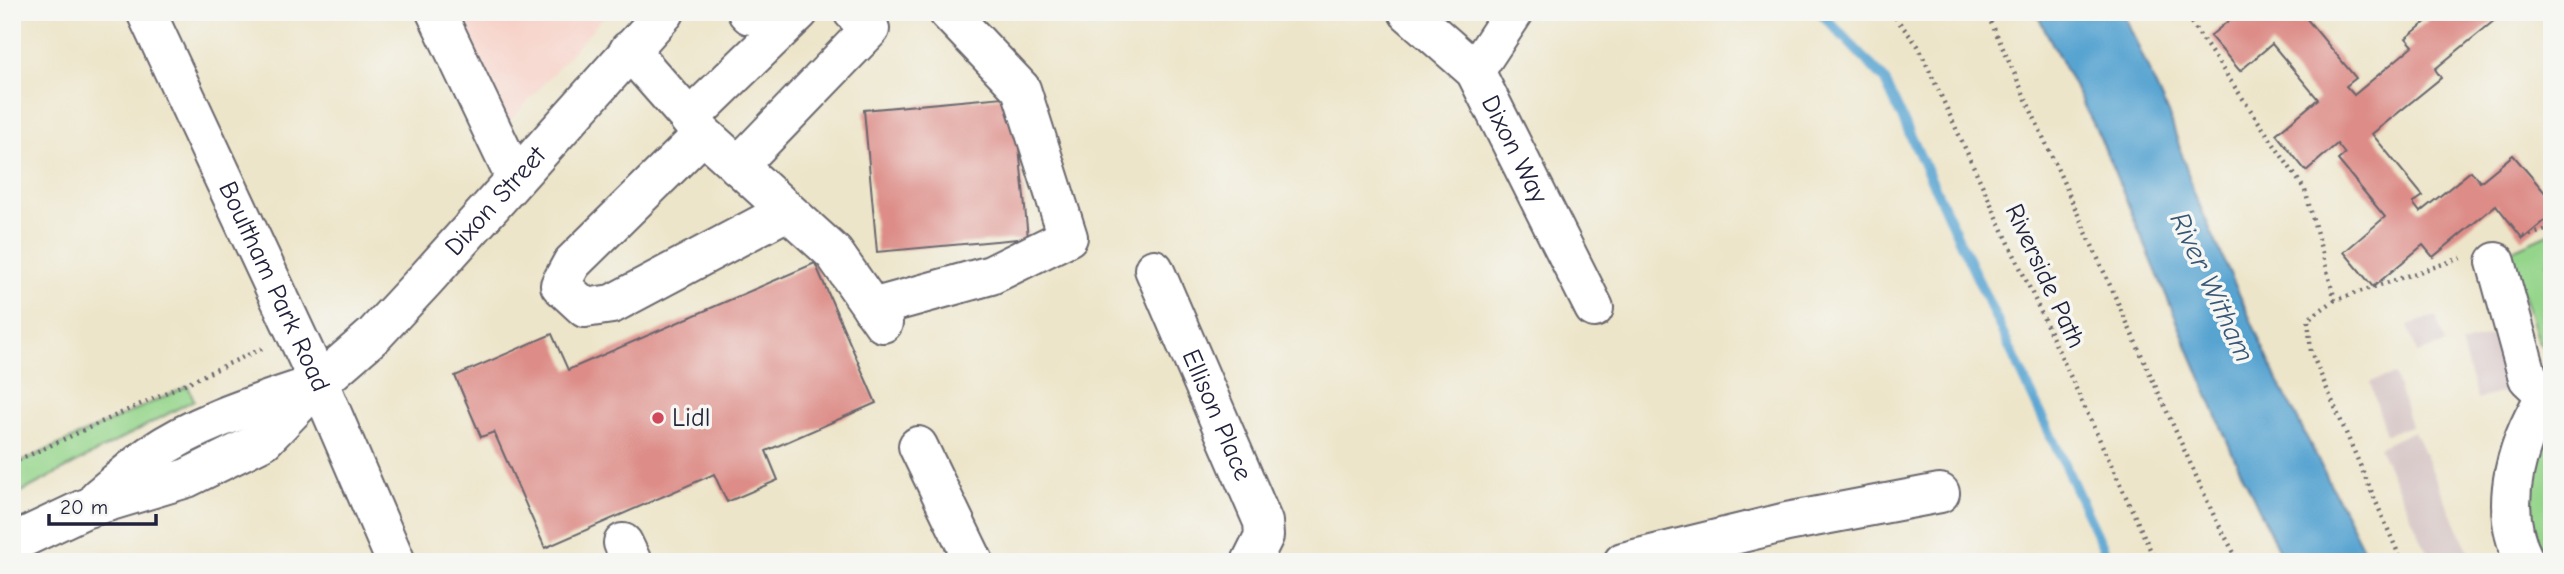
<svg xmlns="http://www.w3.org/2000/svg" width="2564" height="574" viewBox="0 0 2564 574" font-family="'Comic Neue',sans-serif">
  <style>
    .built { fill: #f7d1c7 }
    .industrial { fill: #d2bfc0 }
    .green { fill: #95d58b; stroke: #5c7c63; stroke-width: 2 }
    .water { fill: #59a4d1; stroke: #3e6386; stroke-width: 2 }
    .lines { fill: none; stroke-linecap: round; stroke-linejoin: round }
    .stream { stroke: #59a4d1; stroke-width: 10 }
    .building { fill: #dd8c87 }
    .minor-casing { stroke: #69666d; stroke-width: 42 }
    .path { stroke: #69666d; stroke-width: 4.5; stroke-dasharray: 2 5; stroke-linecap: butt }
    .minor { stroke: #fff; stroke-width: 38 }
    .poi-dot { fill: #d1495b; stroke: #f6f6f2; stroke-width: 2.5 }
    .labels { text-anchor: middle; dominant-baseline: central; stroke-width: 7; stroke-linejoin: round; paint-order: stroke }
    .street-label { font-size: 26px; fill: #22223b; stroke: #f6f6f2 }
    .poi-label { font-size: 26px; fill: #22223b; stroke: #f6f6f2; text-anchor: start }
    .water-label { font-size: 28px; font-style: italic; fill: #385677; stroke: #f6f6f2 }
  </style>
  <rect width="100%" height="100%" fill="#f6f6f2"/>
  <filter id="ink" filterUnits="userSpaceOnUse"><feTurbulence type="fractalNoise" baseFrequency=".0143" numOctaves="2"/><feDisplacementMap in="SourceGraphic" scale="14" xChannelSelector="R" yChannelSelector="G"/><feConvolveMatrix kernelMatrix="1 2 1 2 8 2 1 2 1" color-interpolation-filters="sRGB"/></filter>
  <filter id="wash" filterUnits="userSpaceOnUse"><feTurbulence type="fractalNoise" baseFrequency=".00686" numOctaves="4" result="noise"/><feDisplacementMap in="SourceGraphic" scale="28" xChannelSelector="R" yChannelSelector="G"/><feGaussianBlur stdDeviation="1.57" result="paint"/><feColorMatrix in="noise" values="0 0 0 0 0 0 0 0 0 0 0 0 0 0 0 0 0 1.4 0 .05"/><feComposite in="paint" operator="in"/></filter>
  <g filter="url(#wash)">
    <rect width="100%" height="100%" fill="#ede5c9"/>
    <path class="built" d="M421,12H608L487,147Z"/>
    <path class="industrial" d="M2436,316L2445,344L2417,353L2408,325Z
      M2492,335L2508,391L2477,399L2461,344Z
      M2395,375L2411,426L2386,434L2370,382Z
      M2414,431L2472,559L2465,562H2432L2379,447Z"/>
    <path class="green" d="M2552,232V258L2547,263L2552,268V341L2543,346L2538,342L2510,251Z
      M188,386L194,400L12,497V466Z
      M2552,426V562H2548C2520,518 2533,470 2552,426Z"/>
    <path class="water" d="M2036,12H2123L2171,120L2194,193L2278,381L2370,562H2284L2231,450L2099,135Z"/>
    <g class="lines">
      <path class="stream" d="M1820,12L1884,79L2110,562"/>
    </g>
    <g id="blocks">
      <path class="building" d="M2239,12H2301L2356,78L2346,86L2354,95L2413,46L2406,38L2438,12H2488L2495,20L2435,69L2441,78L2372,134L2423,196L2413,203L2420,212L2471,171L2480,182L2513,155L2552,201V215L2523,239L2496,205L2433,257L2423,245L2373,287L2344,252L2385,217L2338,160L2345,154L2337,144L2306,171L2276,134L2318,99L2272,44L2240,71L2210,36Z
        M1014,96L1028,238L877,252L864,110Z
        M815,263L876,403L766,451L778,480L727,502L714,474L545,548L494,432L481,437L455,376L552,334L568,370Z"/>
    </g>
  </g>
  <g filter="url(#ink)">
    <use href="#blocks" fill-opacity="0" stroke="#69666d" stroke-width="2"/>
    <g class="lines">
      <g class="minor-casing">
        <g id="minor">
          <path id="s1" d="M146,12L319,383L396,562"/>
          <path d="M436,12L515,178"/>
          <path d="M747,12L750,15"/>
          <path id="s2" d="M1408,12L1475,71L1594,308"/>
          <path d="M629,50L703,134L834,253L883,323"/>
          <path d="M1475,71L1514,12"/>
          <path d="M689,119L799,12"/>
          <path d="M703,134L572,263L560,285L585,308L612,304L787,211"/>
          <path d="M738,166L870,29L853,12"/>
          <path d="M2496,262L2528,378L2546,395"/>
          <path id="s3" d="M1154,269L1263,522L1264,536L1251,562"/>
          <path d="M872,308L991,275L1068,237L1021,89L948,12"/>
          <path d="M918,446L974,562"/>
          <path d="M99,497C116,483 133,468 150,455C197,422 257,404 311,386"/>
          <path id="s4" d="M12,543L84,509L187,478L264,440L319,383L374,335L426,279L665,12"/>
          <path d="M623,543L632,562"/>
          <path d="M1623,562L1787,522L1940,493"/>
          <path d="M2525,562C2495,505 2518,436 2552,387"/>
        </g>
      </g>
      <path class="path" d="M1891,12L1918,46L2156,562
        M1981,12L1992,24L2215,518L2239,562
        M2198,12L2190,21L2305,190L2335,300L2461,258
        M2550,12L2552,42
        M2523,237L2552,228
        M2335,300L2308,319L2311,352L2402,562
        M12,463L263,348"/>
      <use href="#minor" class="minor"/>
    </g>
  </g>
  <circle class="poi-dot" cx="658" cy="418" r="7"/>
  <g class="labels">
    <g class="street-label">
      <text stroke="none"><textPath href="#s2" startOffset="177">Dixon Way</textPath></text>
      <text stroke="none"><textPath href="#s4" startOffset="606">Dixon Street</textPath></text>
      <text transform="translate(2045 276) rotate(65)">Riverside Path</text>
      <text stroke="none"><textPath href="#s1" startOffset="303">Boultham Park Road</textPath></text>
      <text stroke="none"><textPath href="#s3" startOffset="159">Ellison Place</textPath></text>
    </g>
    <g class="poi-label">
      <text x="672" y="418">Lidl</text>
    </g>
    <g class="water-label">
      <text transform="translate(2212 287) rotate(65)">River Witham</text>
    </g>
  </g>
  <rect width="2564" height="574" fill="none" stroke="#f6f6f2" stroke-width="42"/>
  <path d="M49 514v10h107v-10" fill="none" stroke="#22223b" stroke-width="3.5"/>
  <text x="60" y="514" font-size="21" fill="#22223b" stroke="#f6f6f2" stroke-width="5" paint-order="stroke">20 m</text>
</svg>
